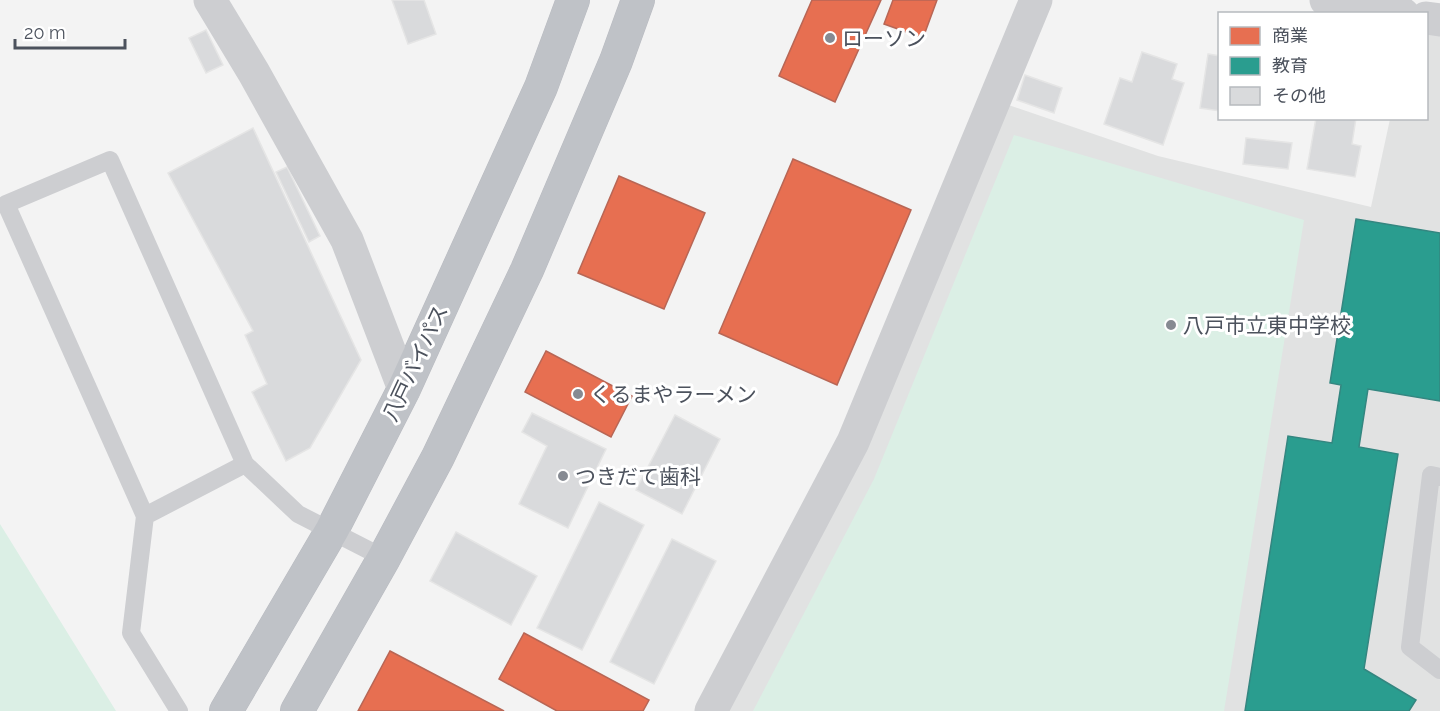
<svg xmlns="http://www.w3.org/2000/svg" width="1440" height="711" viewBox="0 0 1440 711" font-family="Raleway,'Noto Sans JP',sans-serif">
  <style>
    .education { fill: #e1e2e2 }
    .green { fill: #dbefe5 }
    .shops { fill: #e76f51; stroke: #b86655; stroke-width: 1.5 }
    .schools { fill: #2a9d8f; stroke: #348680; stroke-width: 1.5 }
    .building { fill: #d9dadc; stroke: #e5e5e5; stroke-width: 1.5 }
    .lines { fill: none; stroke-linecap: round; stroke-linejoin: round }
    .highway-casing { stroke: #b9bbc1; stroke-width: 34 }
    .lane { stroke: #cdced1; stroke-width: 18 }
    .street { stroke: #cdced1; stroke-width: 33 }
    .highway { stroke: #bfc2c7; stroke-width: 33 }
    .poi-dot { fill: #868a92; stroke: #fff; stroke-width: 2 }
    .labels { text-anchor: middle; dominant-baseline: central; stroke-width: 6; stroke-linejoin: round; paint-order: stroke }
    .poi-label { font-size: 21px; fill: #4c525d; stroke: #fff; text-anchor: start }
    .street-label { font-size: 21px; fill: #4c525d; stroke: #fff }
  </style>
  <rect width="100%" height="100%" fill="#f3f3f3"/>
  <path class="education" d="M1427,18L1440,20V711H711L994,100L1158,156L1371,207L1390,119L1426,118Z"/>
  <path class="green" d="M1014,135L1304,220L1224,711H753L874,479Z
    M0,524L116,711H0Z"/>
  <path class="shops" d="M812,0H881L835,102L779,76Z
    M893,0H937L923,38L884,24Z
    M793,159L911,210L837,385L719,333Z
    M619,176L705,213L664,309L578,273Z
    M546,351L632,396L611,437L525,392Z
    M524,633L649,700L643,711H557L499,679Z
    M390,651L504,711H358Z"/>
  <path class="schools" d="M1356,219L1440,233V401L1368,389L1359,447L1398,454L1364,669L1416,700L1409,711H1245L1288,436L1332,443L1341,385L1330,383Z"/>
  <path class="building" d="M392,0H424L436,34L408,44Z
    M206,30L223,65L206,73L189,38Z
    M1142,52L1177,64L1172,79L1184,83L1163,145L1104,124L1120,78L1132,82Z
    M1208,54L1220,56V111L1200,108Z
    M1025,75L1062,88L1054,113L1017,100Z
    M1316,118H1356L1352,144L1361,146L1355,177L1307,169Z
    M253,128L361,360L310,448L286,461L252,392L267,384L245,335L253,331L168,173Z
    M1246,138L1292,143L1288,169L1243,164Z
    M287,167L320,236L309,242L276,172Z
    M532,413L606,449L568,528L519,504L547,446L522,432Z
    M675,415L720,439L682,514L636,490Z
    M599,502L644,525L582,650L537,628Z
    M456,532L537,576L511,625L430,581Z
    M672,539L716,561L654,684L610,662Z"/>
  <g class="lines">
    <g class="highway-casing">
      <path id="highway" d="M226,711L332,530L404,389L541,87L573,0
        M297,711L384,558L438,457L527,270L616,61L638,0"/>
    </g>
    <path class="lane" d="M1440,477L1431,475L1410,647L1440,670
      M145,516L245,464
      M179,711L131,633L145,516L6,204L110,160L245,464L298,514L384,558"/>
    <path class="street" d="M210,0L254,73L347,240L404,389
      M1326,0L1403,14
      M1426,18L1440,20
      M711,711L853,442L1036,0"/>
    <use href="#highway" class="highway"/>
  </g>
  <g class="poi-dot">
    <circle cx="830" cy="38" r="6"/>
    <circle cx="1171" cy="325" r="6"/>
    <circle cx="578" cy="394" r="6"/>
    <circle cx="563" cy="476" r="6"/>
  </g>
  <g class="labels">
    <g class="poi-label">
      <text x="842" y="38">ローソン</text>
      <text x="1183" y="325">八戸市立東中学校</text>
      <text x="590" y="394">くるまやラーメン</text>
      <text x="575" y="476">つきだて歯科</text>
    </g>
    <g class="street-label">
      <text transform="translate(415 363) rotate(-65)">八戸バイパス</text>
    </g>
  </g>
  <rect x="1218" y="12" width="210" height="108" fill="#ffffff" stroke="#b7babe" stroke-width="1.5"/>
  <rect x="1230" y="27" width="30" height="18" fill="#e76f51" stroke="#b7babe" stroke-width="1.5"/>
  <text x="1272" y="42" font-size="18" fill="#4c525d">商業</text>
  <rect x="1230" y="57" width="30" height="18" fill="#2a9d8f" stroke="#b7babe" stroke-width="1.5"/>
  <text x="1272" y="72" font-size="18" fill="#4c525d">教育</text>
  <rect x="1230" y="87" width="30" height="18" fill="#d9dadc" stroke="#b7babe" stroke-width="1.5"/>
  <text x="1272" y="102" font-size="18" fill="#4c525d">その他</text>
  <path d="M15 39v9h110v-9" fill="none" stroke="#4c525d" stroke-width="3"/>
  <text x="24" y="39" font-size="18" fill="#4c525d" stroke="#ffffff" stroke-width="4.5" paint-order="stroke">20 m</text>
</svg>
